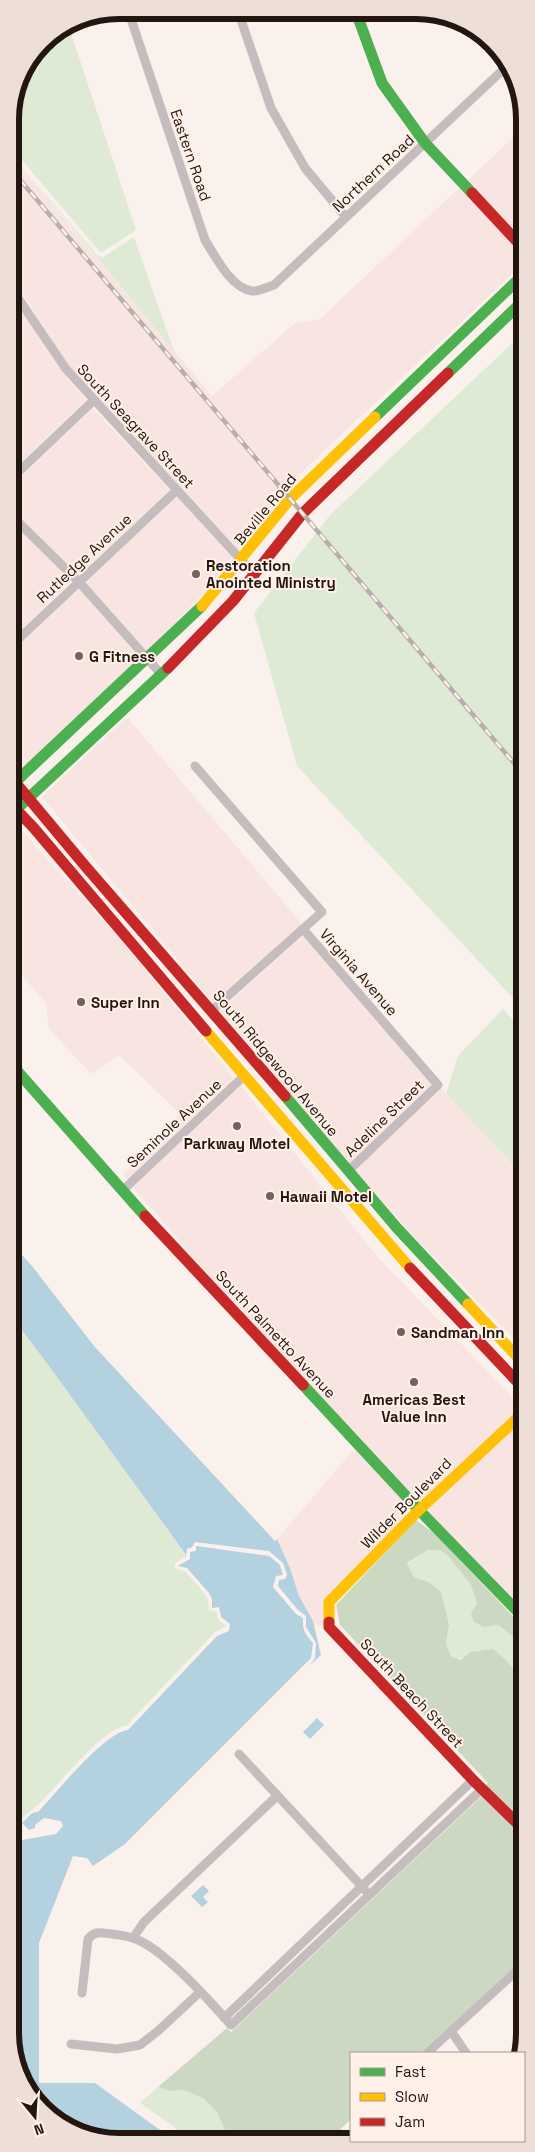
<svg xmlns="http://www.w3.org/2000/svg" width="535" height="2152" viewBox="0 0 535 2152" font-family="'Space Grotesk',sans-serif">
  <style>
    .commercial { fill: #f8e5e1 }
    .green { fill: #dfead5 }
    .forest { fill: #cdd8c3 }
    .water { fill: #b3d1de }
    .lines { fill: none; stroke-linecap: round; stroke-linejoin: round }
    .street { stroke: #c5bdbd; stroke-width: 9 }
    .fast { stroke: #4caf50; stroke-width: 11 }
    .slow { stroke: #ffc107; stroke-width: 11 }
    .jam { stroke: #c62828; stroke-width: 11 }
    .rail-casing { stroke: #b6afac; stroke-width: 4.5 }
    .rail { stroke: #fff0e8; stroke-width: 2.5; stroke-dasharray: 8; stroke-linecap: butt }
    .poi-dot { fill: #6e635d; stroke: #fff0e8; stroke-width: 2 }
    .labels { text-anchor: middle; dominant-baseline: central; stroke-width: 4; stroke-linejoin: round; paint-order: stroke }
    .street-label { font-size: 15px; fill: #23160f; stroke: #fff0e8 }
    .poi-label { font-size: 15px; font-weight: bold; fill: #23160f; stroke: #fff0e8; text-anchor: start }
    .rim { fill: none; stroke: #23160f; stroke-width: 6 }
  </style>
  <rect width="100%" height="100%" fill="#faf1ed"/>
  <path class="commercial" d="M524,127V242L467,181Z
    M10,154L212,396L295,323L320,319L460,187L524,256V263L289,484L238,550L69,366L20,290L10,279Z
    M10,293L62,372L86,400L10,473Z
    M93,408L170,490L79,575L10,508V487Z
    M177,497L232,557L209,588L147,651L85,582Z
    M10,521L72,581L10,640Z
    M79,589L140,657L29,763L22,766L10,762V654Z
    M127,717L302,924L213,1002L42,797Z
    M10,818L118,937L234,1078L127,1180L123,1175L180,1114L119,1055L91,1074L49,1029L46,1003L11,963Z
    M303,936L432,1084L349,1163L220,1010Z
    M241,1086L376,1255L522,1407L419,1503L231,1301L133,1187Z
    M441,1089L524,1176L525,1350L418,1241L355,1170Z
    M525,1418V1613L426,1510Z
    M355,1448L412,1509L326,1598L324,1625H314L299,1596L290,1568L277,1539Z"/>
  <path class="green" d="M68,24L136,230L101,253L10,146V111L18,77L42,42Z
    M10,152L98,256L103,257L134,237L174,351Z
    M524,332V1010L297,766L254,613L330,515Z
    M503,1009L524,1031V1161L516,1168L446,1094L458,1056Z
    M11,1317L46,1362L186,1556L175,1563V1568L186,1572L206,1595L208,1600L209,1610L217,1612L219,1620L226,1626L214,1633L126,1726C104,1727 60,1783 43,1800C35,1808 27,1813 19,1821L23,1832L17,1837L11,1838Z
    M428,1550H440L449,1557L471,1585L484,1627L497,1625L525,1647V1693L518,1675L451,1656L446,1644L449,1625L444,1609L429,1582L414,1577L407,1564Z
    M158,2087L170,2091L184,2090L203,2098L217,2112L229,2140H184L173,2126L140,2103Z"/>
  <path class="forest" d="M416,1520L435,1534L525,1629V1647L498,1625L484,1627L474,1622L471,1614L477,1604L471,1585L449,1557L440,1550H428L407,1563L414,1577L429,1582L441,1592L449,1625L446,1644L451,1656L461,1660L470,1652L493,1649C510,1662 518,1673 525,1693V1825L485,1786L488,1783L340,1625L336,1605Z
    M482,1796L525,1838V1957L420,2053H351V2119L328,2141L229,2140L217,2112L203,2098L184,2090L170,2091L158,2087L227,2028L231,2032Z"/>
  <path class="water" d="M11,1243L32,1266L94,1346L275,1541L277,1539L290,1568L299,1596L313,1621L321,1655L310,1665L315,1658L316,1643L306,1627V1616L298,1610L278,1586L279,1580L285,1579L287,1575L283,1563L269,1551L195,1542L192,1547L187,1549L186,1556L183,1558L186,1555L46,1362L11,1316Z
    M196,1546L269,1556L280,1565L283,1575L276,1576L273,1587L296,1614L303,1618C302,1629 305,1635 313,1643L311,1658L125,1844L93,1866L87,1858L73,1856L39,1943V2083H95L167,2135L171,2140H97L37,2105L11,2048V1842L56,1834L63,1826L61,1821L44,1818L35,1825V1828L29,1830L22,1823L32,1813L38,1812C56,1793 105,1732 128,1730L217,1636L229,1631L230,1624L221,1617L219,1607L212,1608V1599L209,1593L187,1568L178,1566L190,1559V1552L196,1551Z
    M317,1718L324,1725L310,1739L303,1732Z
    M203,1885L209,1891L203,1897L208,1902L202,1907L191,1896Z"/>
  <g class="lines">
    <path class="street" d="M128,10L205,240C215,256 231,288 252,291C258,292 267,287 274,285L507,66
      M238,11L271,108L305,168L346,217
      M359,19L380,12
      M10,286L66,369L255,575
      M10,480L93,401
      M10,514L79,582L161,674
      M10,647L177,490
      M195,766L322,912L212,1010
      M303,929L438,1085L348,1171
      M122,1191L245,1075
      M239,1754L366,1891
      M133,1938L144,1922L277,1796
      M82,1993L88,1939C95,1930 102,1933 112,1934C120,1935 130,1936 138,1940C166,1952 210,2001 231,2025L482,1789
      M224,2018L473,1780
      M451,2031L466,2053
      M71,2044L117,2049L140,2045L158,2031L200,1992
      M427,2053L525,1963
      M390,2141H391"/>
    <path class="fast" d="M356,12L382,83L425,143L472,193
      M448,373L524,300
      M375,417L524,274
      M10,787L202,606
      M21,805L168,668
      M11,1064L145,1216
      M285,1096L397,1228L468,1304
      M303,1385L419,1510L525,1619"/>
    <path class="slow" d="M202,606L290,499L375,417
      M206,1031L410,1268
      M468,1304L525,1365
      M329,1622V1602L419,1510L525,1411"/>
    <path class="jam" d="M472,193L524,249
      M168,668L233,601L303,513L448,373
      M10,776L86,867L285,1096
      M10,803L33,827L206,1031
      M145,1216L303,1385
      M410,1268L525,1390
      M329,1622V1627L473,1780L525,1831"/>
    <g class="rail-casing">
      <path id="rail" d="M10,168L524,775"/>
    </g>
    <use href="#rail" class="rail"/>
  </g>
  <g class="poi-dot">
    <circle cx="196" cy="574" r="5"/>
    <circle cx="79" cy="656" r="5"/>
    <circle cx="81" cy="1002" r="5"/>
    <circle cx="237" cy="1126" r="5"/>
    <circle cx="270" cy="1196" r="5"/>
    <circle cx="401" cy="1332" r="5"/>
    <circle cx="414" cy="1382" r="5"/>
  </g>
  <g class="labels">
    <g class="street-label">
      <text transform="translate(191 155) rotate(71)">Eastern Road</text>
      <text transform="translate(373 173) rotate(-43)">Northern Road</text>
      <text transform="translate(136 426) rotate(47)">South Seagrave Street</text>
      <text transform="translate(265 509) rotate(-50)">Beville Road</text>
      <text transform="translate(84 558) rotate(-43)">Rutledge Avenue</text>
      <text transform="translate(359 972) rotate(49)">Virginia Avenue</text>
      <text transform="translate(276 1063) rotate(50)">South Ridgewood Avenue</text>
      <text transform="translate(384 1118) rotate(-44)">Adeline Street</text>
      <text transform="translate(174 1123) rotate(-43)">Seminole Avenue</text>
      <text transform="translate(276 1334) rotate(47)">South Palmetto Avenue</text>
      <text transform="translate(406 1503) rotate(-45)">Wilder Boulevard</text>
      <text transform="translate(412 1693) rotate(47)">South Beach Street</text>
    </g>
    <g class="poi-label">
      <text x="206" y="565">Restoration<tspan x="206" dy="17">Anointed Ministry</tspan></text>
      <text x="89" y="656">G Fitness</text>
      <text x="91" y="1002">Super Inn</text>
      <text x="237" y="1143" text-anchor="middle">Parkway Motel</text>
      <text x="280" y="1196">Hawaii Motel</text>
      <text x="411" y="1332">Sandman Inn</text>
      <text x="414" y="1399" text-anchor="middle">Americas Best<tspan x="414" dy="17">Value Inn</tspan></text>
    </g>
  </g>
  <path d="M0 0H535V2152H0ZM119 19H416A100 100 0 0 1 516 119V2033A100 100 0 0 1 416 2133H119A100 100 0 0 1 19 2033V119A100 100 0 0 1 119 19Z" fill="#eddfd7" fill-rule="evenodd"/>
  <path class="rim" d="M119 19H416A100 100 0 0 1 516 119V2033A100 100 0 0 1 416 2133H119A100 100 0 0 1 19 2033V119A100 100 0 0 1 119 19Z"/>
  <rect x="350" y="2052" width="175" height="90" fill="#fff0e8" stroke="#a79991"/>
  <rect x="360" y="2068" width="25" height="8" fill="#4caf50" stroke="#a79991"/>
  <text x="395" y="2077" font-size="15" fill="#23160f">Fast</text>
  <rect x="360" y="2093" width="25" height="8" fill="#ffc107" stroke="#a79991"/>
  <text x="395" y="2102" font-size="15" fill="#23160f">Slow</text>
  <rect x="360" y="2118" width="25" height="8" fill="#c62828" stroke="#a79991"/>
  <text x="395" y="2127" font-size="15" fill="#23160f">Jam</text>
  <g transform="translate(35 2117) rotate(162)" stroke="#fff0e8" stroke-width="4" paint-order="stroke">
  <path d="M0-4L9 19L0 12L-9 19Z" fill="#23160f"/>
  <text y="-8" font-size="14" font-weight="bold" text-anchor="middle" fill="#23160f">N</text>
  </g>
</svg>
